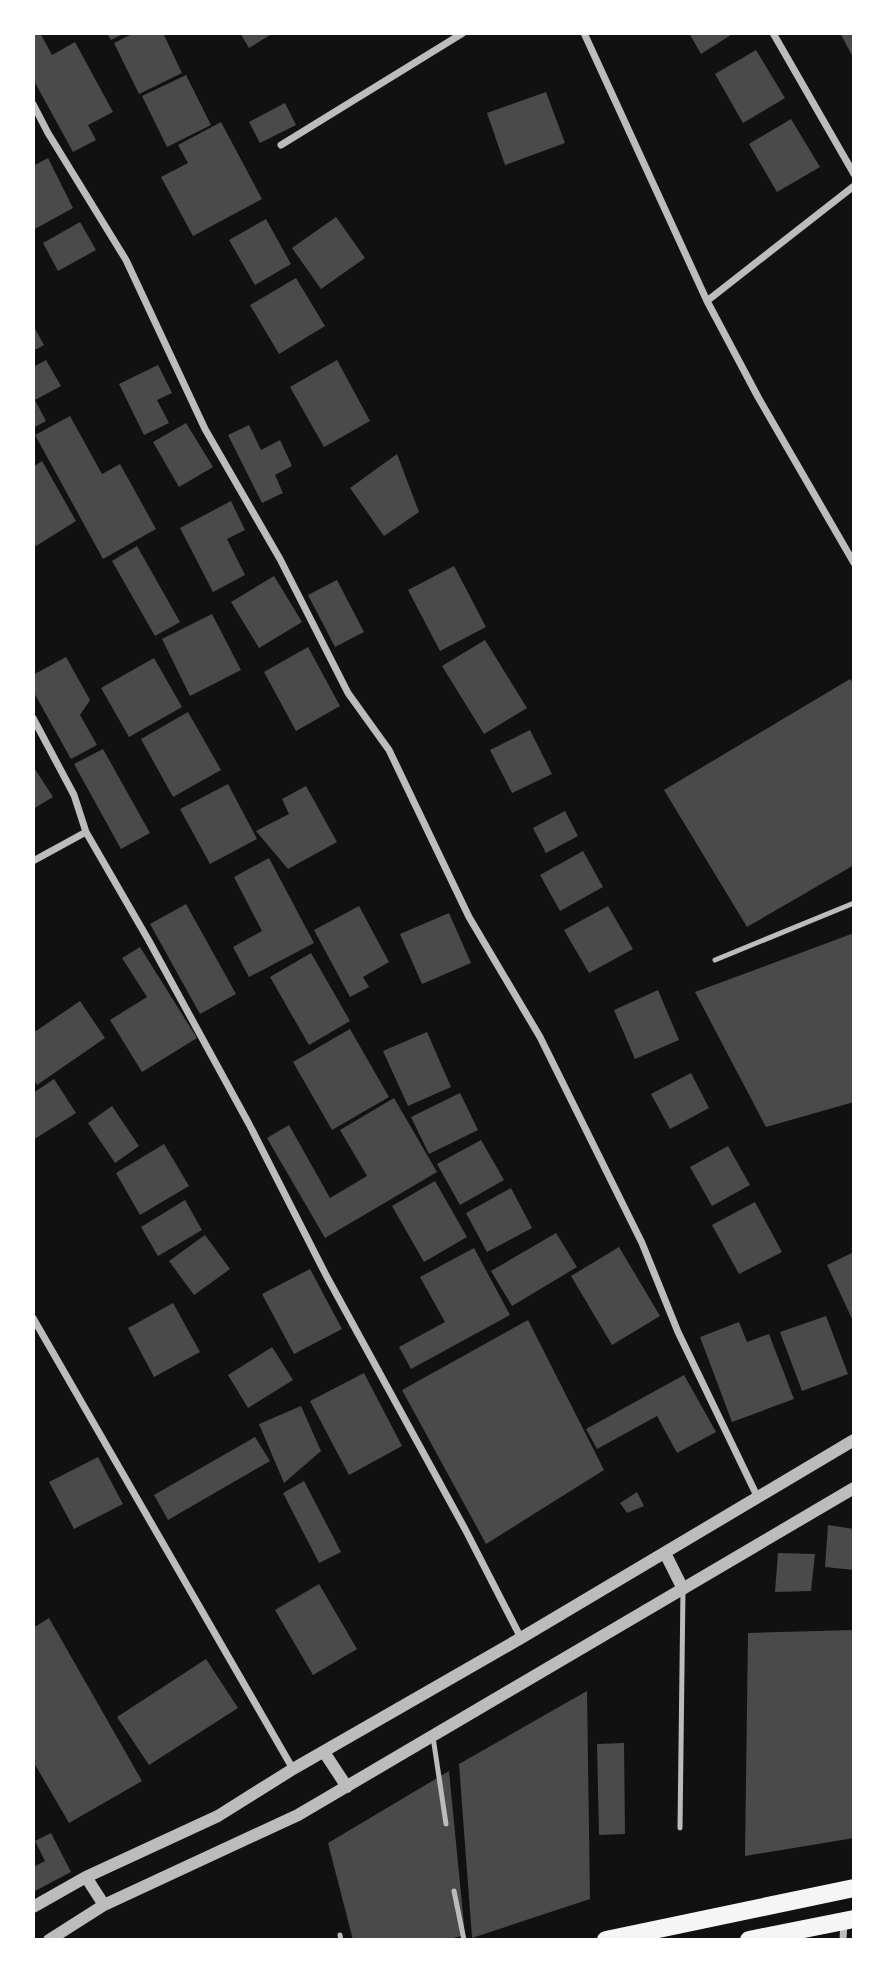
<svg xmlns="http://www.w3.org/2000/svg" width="887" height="1973" viewBox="0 0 887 1973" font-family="'Space Grotesk',sans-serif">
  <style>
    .building { fill: #4a4a4a }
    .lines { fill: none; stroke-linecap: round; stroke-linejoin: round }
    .service { stroke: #bcbcbc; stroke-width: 5 }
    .minor { stroke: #bcbcbc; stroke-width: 7 }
    .tertiary { stroke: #bcbcbc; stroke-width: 12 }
    .primary { stroke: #f5f5f5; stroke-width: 18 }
  </style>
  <rect width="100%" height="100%" fill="#111"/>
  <path class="building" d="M33,33H40L52,55L75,42L113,112L88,125L96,140L73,152L33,79Z
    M107,33H125L111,40Z
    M134,33H163L182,73L139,94L114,43Z
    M240,33H273L249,48Z
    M689,33H734L701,54Z
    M840,33H854V59Z
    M756,50L785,98L743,123L715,74Z
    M186,75L211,125L167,147L142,96Z
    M546,92L565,143L505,165L487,113Z
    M285,103L296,125L260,143L249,122Z
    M791,119L820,167L777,192L749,144Z
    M221,122L262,199L193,236L161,177L188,163L178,145Z
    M48,158L73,208L33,230V166Z
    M336,217L365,258L321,289L292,248Z
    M266,219L291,264L255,285L229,240Z
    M80,222L96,250L58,271L43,243Z
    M296,278L325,326L279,354L250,305Z
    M33,325L44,345L33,351Z
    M46,360L61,386L35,400L46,421L33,428V367Z
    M337,360L370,421L324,447L290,387Z
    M158,365L172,393L157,400L169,423L144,435L119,384Z
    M70,416L102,474L120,464L156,529L103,559L35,435Z
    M186,423L213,467L179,487L153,442Z
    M249,425L261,450L280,440L292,466L275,475L283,493L262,503L228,435Z
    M397,454L419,512L384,536L350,488Z
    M42,461L76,521L36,546L33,541V467Z
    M231,501L245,530L227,539L245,575L213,592L180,528Z
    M137,546L180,622L155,636L112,561Z
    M454,566L486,627L440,651L408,590Z
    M274,576L302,622L259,648L231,602Z
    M337,580L364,632L335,647L308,595Z
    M212,614L241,670L190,696L162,639Z
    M485,640L527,708L484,734L442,666Z
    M308,647L340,706L296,731L264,672Z
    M66,657L90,700L80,715L97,745L71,759L33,691V675Z
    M154,658L182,707L129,737L101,688Z
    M850,679L854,685V865L747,927L664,790Z
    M188,712L221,770L173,797L141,739Z
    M530,730L552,774L512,793L490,750Z
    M103,749L150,833L121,849L74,764Z
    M33,766L53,797L33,809Z
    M228,784L257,839L210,864L180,809Z
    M306,786L337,842L288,869L256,831L289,814L282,799Z
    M565,811L578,836L546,853L533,828Z
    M583,851L603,887L560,911L540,875Z
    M269,858L314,943L249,977L233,947L262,931L234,877Z
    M186,904L236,994L200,1014L150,924Z
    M359,906L389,962L363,977L369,987L350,997L314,930Z
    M608,906L633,949L589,973L564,930Z
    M449,913L471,963L422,984L400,934Z
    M854,933V1102L766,1127L695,992Z
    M140,947L197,1038L142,1072L110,1020L147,997L122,958Z
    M311,953L350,1021L309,1045L270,977Z
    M658,990L679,1040L635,1059L614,1010Z
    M80,1001L105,1038L37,1085L33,1079V1026L36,1031Z
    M350,1029L389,1097L332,1130L293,1062Z
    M427,1032L451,1087L408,1106L383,1051Z
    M691,1073L709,1108L670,1129L651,1094Z
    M54,1079L76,1113L33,1140V1093Z
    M460,1093L478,1130L429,1154L411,1117Z
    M394,1098L437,1172L325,1238L267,1138L289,1125L330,1198L367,1176L340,1130Z
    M112,1106L139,1146L115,1163L88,1123Z
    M481,1140L504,1180L460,1205L437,1164Z
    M164,1144L189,1186L140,1215L116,1173Z
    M728,1146L750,1185L712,1206L690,1167Z
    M435,1181L467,1237L424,1262L392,1206Z
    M511,1188L532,1228L487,1252L466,1213Z
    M185,1200L202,1230L158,1256L141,1227Z
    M755,1202L782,1252L739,1274L712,1225Z
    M556,1233L577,1267L512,1306L491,1271Z
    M205,1235L230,1269L194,1295L169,1261Z
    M619,1247L660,1316L612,1345L571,1276Z
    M474,1248L510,1315L411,1369L399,1347L445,1322L420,1277Z
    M854,1252V1323L827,1265Z
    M310,1269L342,1329L294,1354L262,1294Z
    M173,1303L200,1352L154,1377L128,1328Z
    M826,1316L848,1374L802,1391L780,1332Z
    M528,1320L604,1470L486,1544L402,1390Z
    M739,1322L747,1342L769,1334L794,1399L732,1422L700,1337Z
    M272,1347L293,1380L248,1408L228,1375Z
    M364,1373L402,1446L349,1475L310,1401Z
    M684,1375L716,1432L677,1453L657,1416L597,1449L586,1429Z
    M301,1406L321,1451L284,1483L259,1424Z
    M255,1437L270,1461L168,1520L154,1495Z
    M98,1457L123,1504L74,1529L49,1482Z
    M304,1481L341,1552L319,1563L283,1493Z
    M637,1492L644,1506L627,1513L620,1503Z
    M828,1525L854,1529V1570L825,1567Z
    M778,1553L815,1554L811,1591L775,1592Z
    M319,1584L357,1649L313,1675L275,1610Z
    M49,1618L142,1781L69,1823L33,1761V1628Z
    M854,1630V1838L745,1856L748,1633Z
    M206,1659L238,1708L149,1765L117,1717Z
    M587,1691L590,1899L472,1938L459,1764Z
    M624,1743L625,1834L599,1835L597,1744Z
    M449,1771L465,1935L446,1940H353L328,1843Z
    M51,1833L71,1872L33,1892V1867L45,1861L35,1841Z"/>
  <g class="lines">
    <path class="service" d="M715,960L854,903
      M433,1737L446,1824
      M680,1828L683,1589
      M454,1891L464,1940
      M340,1935L341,1940"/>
    <path class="minor" d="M584,33L707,301L758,397L854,563
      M773,33L854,174
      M33,104L48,133L126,260L205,429L280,559L348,693L389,750L469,917L540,1037L642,1243L678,1332L758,1498
      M281,145L463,33
      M707,301L854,186
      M33,718L74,795L86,832L149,941L249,1124L327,1277L465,1529L521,1638
      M33,861L86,832
      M33,1318L293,1769
      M843,1940L844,1921"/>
    <path class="tertiary" d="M665,1553L683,1589
      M324,1752L347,1787
      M86,1877L104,1905
      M33,1907L86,1877L218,1816L293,1769L521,1638L854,1440
      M49,1940L104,1905L298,1815L854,1488"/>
    <path class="primary" d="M606,1940L854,1888
      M749,1940L854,1919"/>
  </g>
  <rect width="887" height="1973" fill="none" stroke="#ffffff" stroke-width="70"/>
</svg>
